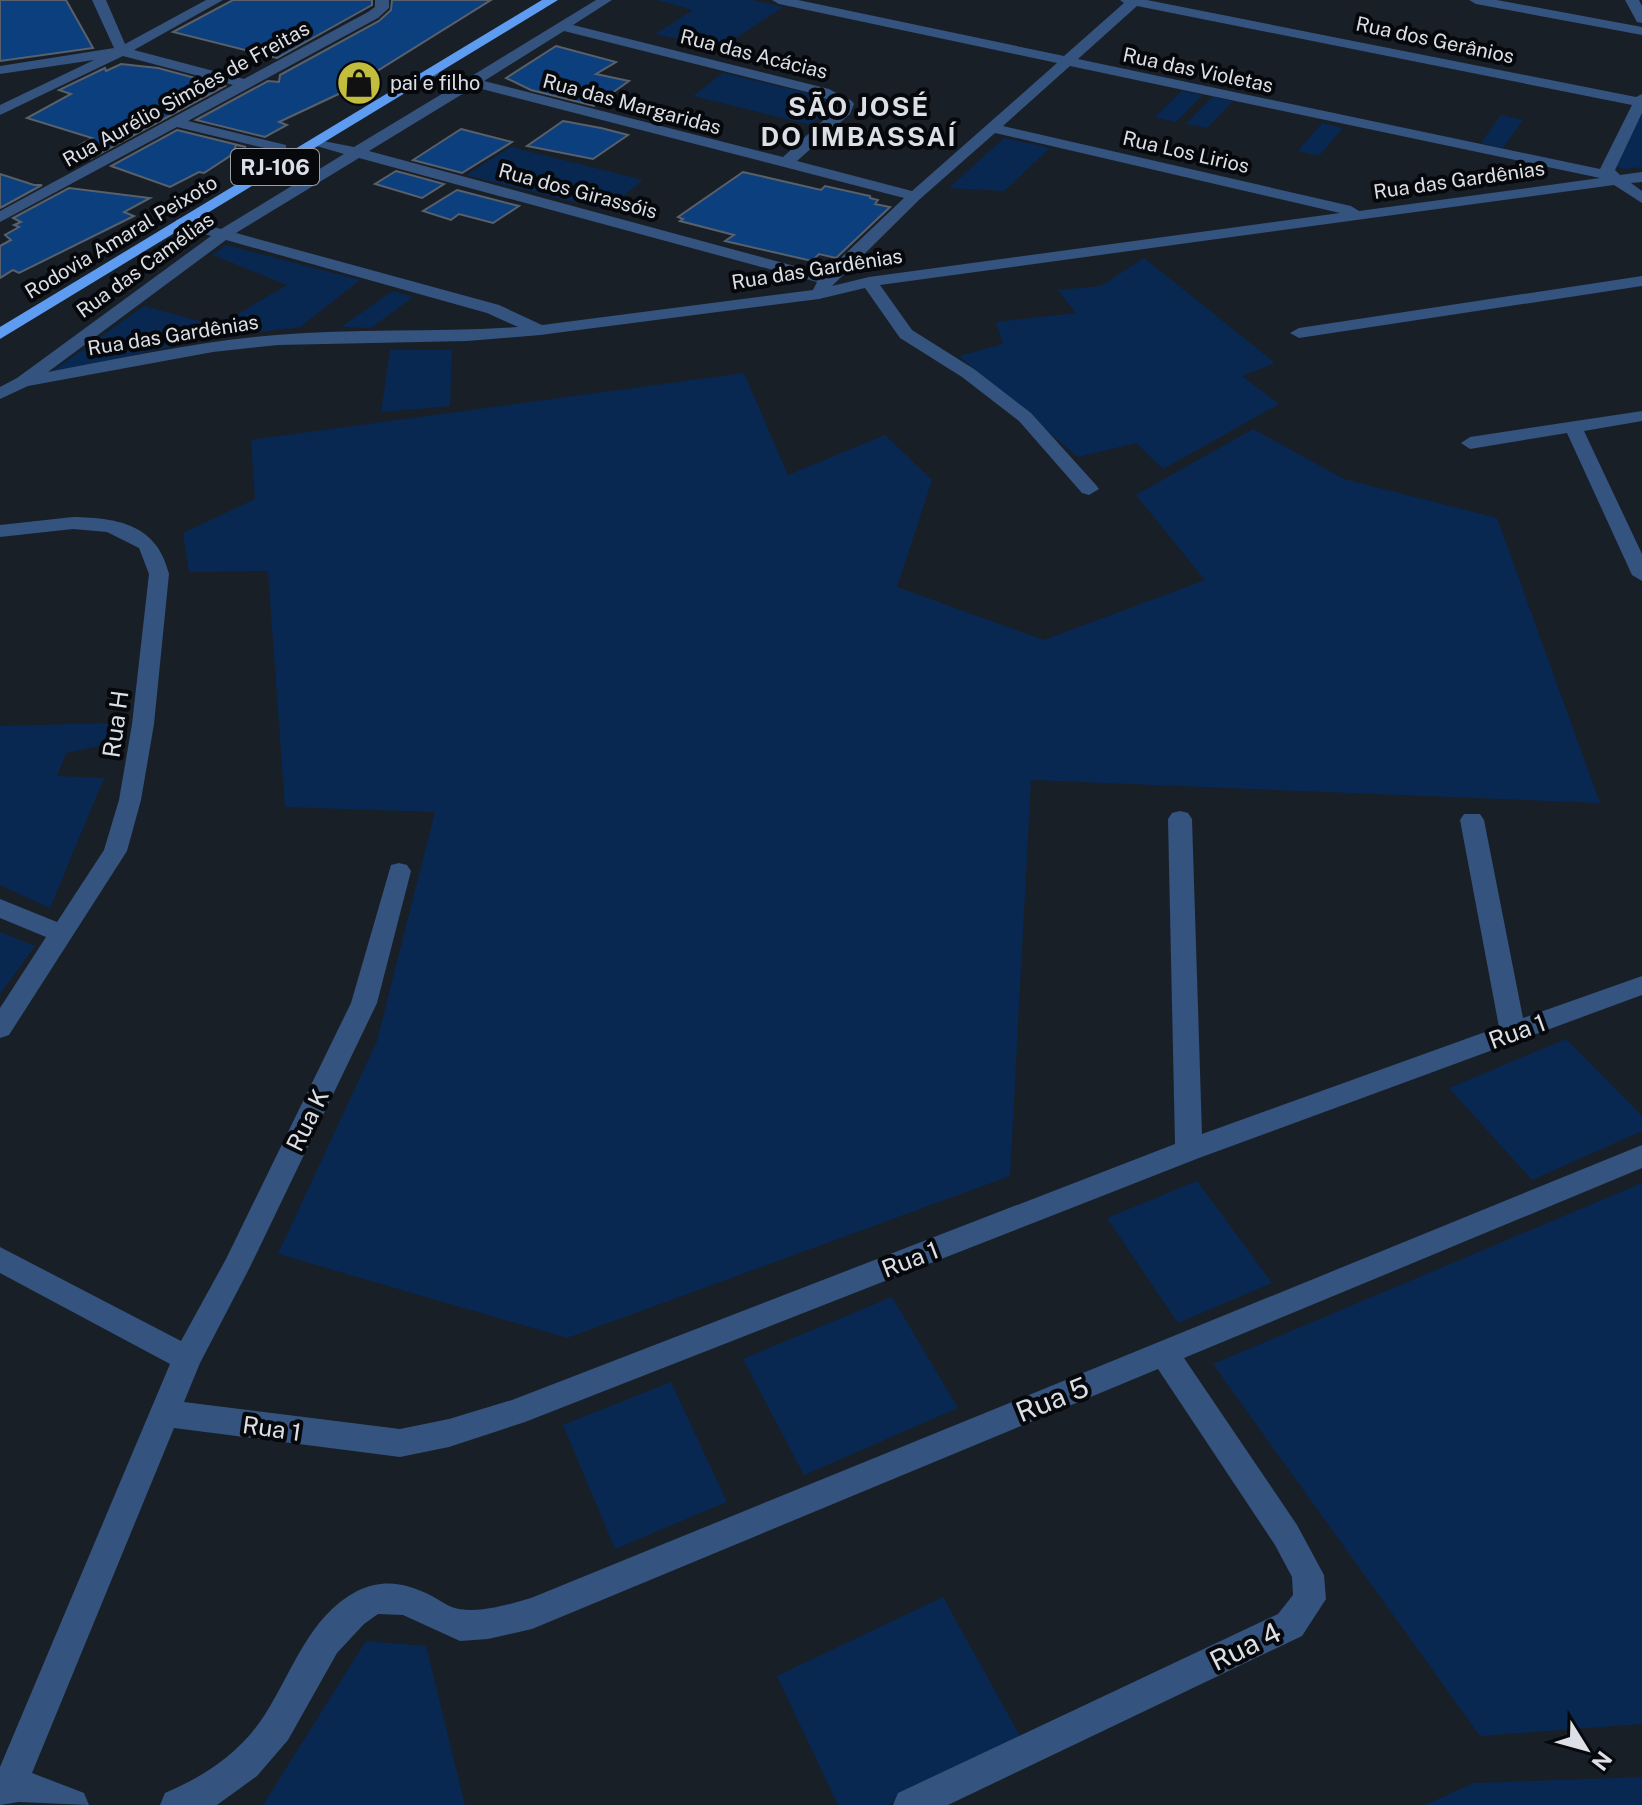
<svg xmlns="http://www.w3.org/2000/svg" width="1642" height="1805" viewBox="0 0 1642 1805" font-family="'Public Sans',sans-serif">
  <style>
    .green { fill: #082852 }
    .building { fill: #0c3f7d; stroke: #59606a; stroke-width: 2 }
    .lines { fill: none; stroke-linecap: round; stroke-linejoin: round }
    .minor { fill: #34537e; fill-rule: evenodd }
    .highway { fill: #5d9cf1; fill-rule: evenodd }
    .labels { text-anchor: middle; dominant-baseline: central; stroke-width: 8; stroke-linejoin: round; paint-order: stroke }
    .far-street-label { font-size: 20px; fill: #dce0e6; stroke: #06080c }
    .far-poi-label { font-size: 20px; fill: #dce0e6; stroke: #06080c; text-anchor: start }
    .shield { fill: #06080c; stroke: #9c9fa5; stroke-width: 2 }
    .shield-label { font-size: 22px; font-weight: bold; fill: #dce0e6 }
    .street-label { font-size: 24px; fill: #dce0e6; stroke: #06080c }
    .far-district-label { font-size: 26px; font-weight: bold; letter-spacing: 2px; fill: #dce0e6; stroke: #06080c }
    .near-street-label { font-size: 28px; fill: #dce0e6; stroke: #06080c }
  </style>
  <rect width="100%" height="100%" fill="#191f27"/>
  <path class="green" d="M657,0H752L783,7L721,48L655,34L693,10Z
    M723,73L828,98L834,105L811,125L693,96Z
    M1182,91L1202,95L1176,122L1155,117Z
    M1212,97L1233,101L1207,128L1186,124Z
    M1642,113V167L1625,169L1614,166Z
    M1501,115L1523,120L1503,148L1481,143Z
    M1322,123L1343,128L1319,156L1298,151Z
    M1004,138L1050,148L1004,191L949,188Z
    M511,147L643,180L606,210L466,175Z
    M226,245L360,280L300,327L205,339L50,373L144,306L217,326L287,285L213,255Z
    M1144,258L1275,363L1242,376L1279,404L1163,469L1136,443L1078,457L959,356L1003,344L996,322L1076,313L1058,290L1101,286Z
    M393,291L413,297L371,328L341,327Z
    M390,350H452L450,406L381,412Z
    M744,373L788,475L885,435L932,480L897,587L1044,640L1205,580L1136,495L1253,429L1344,479L1497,518L1600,803L1031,780L1010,1176L567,1338L278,1254L377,1041L435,812L285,807L268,571L189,572L183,533L255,499L251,440Z
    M116,723L117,742L66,753L57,776L104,778L50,908L0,885V726Z
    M0,932L35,946L0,994Z
    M1566,1039L1642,1116V1131L1532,1180L1449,1088Z
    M1197,1181L1272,1283L1178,1323L1107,1218Z
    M1642,1183V1724L1480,1736L1213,1364Z
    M892,1297L958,1408L804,1475L743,1359Z
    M671,1382L727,1502L615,1549L563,1425Z
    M943,1597L1021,1738L888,1805H838L777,1676Z
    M366,1641L426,1646L465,1805H263Z
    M1642,1777V1805H1425L1474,1783Z"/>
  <path class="building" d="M0,0H66L93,48L0,61Z
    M233,0H372V5L277,58L173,32Z
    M392,0H491L345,91L279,122L287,125L265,137L196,120L268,81L279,82L280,75L379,21L391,10Z
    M556,46L616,62L596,74L629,81L594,106L531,90L506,78Z
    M121,64L158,68L225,86L90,159L76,154L89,148L80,145L92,138L27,118L71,94L59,90L105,68L106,71Z
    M563,121L601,128L628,135L593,159L527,146Z
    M461,129L512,142L462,173L413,160Z
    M177,130L246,147L236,145L233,154L204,173L199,172L170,187L111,166Z
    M396,171L444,184L422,198L375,184Z
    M743,172L821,190L825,186L870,196V198L878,200L875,204L890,207L836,258L819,254L812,261L725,241L734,235L680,221L683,219L678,217Z
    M0,174L34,185H42L0,208Z
    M69,188L150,198L124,212L134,216L19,273L13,270L0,278V246L11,240L5,235L19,227L14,225L21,222L13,218Z
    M457,190L519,206L493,223L459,214L451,220L423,211Z"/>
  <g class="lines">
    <path class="minor" d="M92,0H106L125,44L206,0H223L134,50L244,79L368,12L375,7V0H389V8L378,18L188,121L286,145V151L281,152L177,127L0,222V211L233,85L123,56L0,115V105L94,60L0,74V66L114,48Z
      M596,0H612L573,25L829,89L852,101L854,104L850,114L797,161L912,191L1057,63L779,4L772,0H798L1064,56L1124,3L1120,0H1147L1636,97L1642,94V113L1615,170L1620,175L1642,172V182L1631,183L1642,191V203L1614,185L880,285L912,330L974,369L1031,413L1096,485L1099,489L1089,495L1082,493L1019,421L962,377L900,338L865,288L819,299L540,335L467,341L278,345L213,352L28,386L0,399V387L17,378L211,236L176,226V220L182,218L221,229L344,154L313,145V139L354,147L460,83L429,75V69L470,77ZM1137,6L1632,105L1600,169L1078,59ZM564,31L819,95L839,106L783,157L484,81ZM1070,66L1600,178L1359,211L1351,206L1003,126ZM474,87L904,198L824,274L369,151ZM995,133L1340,213L869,277L832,286L920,199ZM359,158L817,282L813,290L542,325L499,305L236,233ZM226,240L487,313L518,327C438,333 356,328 276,335C199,341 123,358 48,372Z
      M1469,0H1497L1642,27V35L1476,4Z
      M1625,0H1639L1642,6V23L1637,22Z
      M1642,276V286L1299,338L1290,333L1299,328Z
      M1642,411V421L1584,431L1642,554V581L1632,575L1567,433L1470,449L1461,443L1470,437Z
      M73,517C118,518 157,524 169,574L154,724L141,800L127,851L9,1035L0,1038V1008L46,937L0,918V899L57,922L104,850L119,800L132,724L149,574L139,548L107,532L73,529L0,537V525Z
      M1180,811L1188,813L1192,819L1202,1134L1499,1027L1460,820L1464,814H1480L1484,820L1523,1018L1642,976V995L1199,1158L525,1422L449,1447L400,1457L174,1428L32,1773L84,1793L89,1805L19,1802L0,1805V1767L170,1364L0,1273V1247L181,1341L226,1259L351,1003L391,865L399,863L407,865L411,871L377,1003L250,1267L200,1363L184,1402L400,1429L449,1419L512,1400L1175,1144L1168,819L1172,813Z
      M1642,1145V1168L1184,1358L1297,1525L1324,1575L1326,1599L1302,1636L948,1805H893L898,1793L1278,1614L1293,1595L1292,1577L1275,1545L1158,1369L532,1629L488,1639L460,1641L403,1615L378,1614L364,1624L337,1653L288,1740L257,1776L217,1805H160L165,1793C205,1776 240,1753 264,1716C292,1673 308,1617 357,1591C384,1578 407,1583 432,1596C441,1601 450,1608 459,1609C483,1613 509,1604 531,1598Z"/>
    <path class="highway" d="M542,0H558L0,339V327Z"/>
  </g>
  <defs>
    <g id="shop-disc" transform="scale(2.3)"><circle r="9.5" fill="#c3bd3e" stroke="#06080c"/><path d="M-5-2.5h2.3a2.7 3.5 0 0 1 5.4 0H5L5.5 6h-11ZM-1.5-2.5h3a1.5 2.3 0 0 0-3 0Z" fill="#111"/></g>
  </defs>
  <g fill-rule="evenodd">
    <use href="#shop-disc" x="359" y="83"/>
  </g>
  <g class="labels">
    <g class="far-street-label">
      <text transform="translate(1435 40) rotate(12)">Rua dos Gerânios</text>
      <text transform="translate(754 54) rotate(14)">Rua das Acácias</text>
      <text transform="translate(1198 70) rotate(12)">Rua das Violetas</text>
      <text transform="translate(186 94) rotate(-29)">Rua Aurélio Simões de Freitas</text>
      <text transform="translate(632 104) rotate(15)">Rua das Margaridas</text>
      <text transform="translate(1186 152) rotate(13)">Rua Los Lirios</text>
      <text transform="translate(1459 180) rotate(-8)">Rua das Gardênias</text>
      <text transform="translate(578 191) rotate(15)">Rua dos Girassóis</text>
      <text transform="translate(121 237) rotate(-31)">Rodovia Amaral Peixoto</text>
      <text transform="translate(145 265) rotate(-36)">Rua das Camélias</text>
      <text transform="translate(817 269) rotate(-9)">Rua das Gardênias</text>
      <text transform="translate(173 335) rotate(-9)">Rua das Gardênias</text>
    </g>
    <g class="far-poi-label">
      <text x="390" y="83">pai e filho</text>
    </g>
    <rect class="shield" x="231" y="149" width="88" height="36" rx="6"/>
    <g class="shield-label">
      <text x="275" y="167">RJ-106</text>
    </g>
    <g class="street-label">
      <text transform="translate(115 724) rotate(-82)">Rua H</text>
      <text transform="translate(1517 1031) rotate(-20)">Rua 1</text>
      <text transform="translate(307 1120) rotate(-64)">Rua K</text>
      <text transform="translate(910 1259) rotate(-21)">Rua 1</text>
      <text transform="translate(272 1428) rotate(8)">Rua 1</text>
    </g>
    <g class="far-district-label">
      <text x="859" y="106">SÃO JOSÉ<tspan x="859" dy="30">DO IMBASSAÍ</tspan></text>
    </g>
    <g class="near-street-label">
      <text transform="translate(1052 1399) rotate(-22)">Rua 5</text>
      <text transform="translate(1245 1646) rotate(-26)">Rua 4</text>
    </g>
  </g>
  <g transform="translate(1586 1749) rotate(127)" stroke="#06080c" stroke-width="6" paint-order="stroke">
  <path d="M0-6L14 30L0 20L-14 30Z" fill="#dce0e6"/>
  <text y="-12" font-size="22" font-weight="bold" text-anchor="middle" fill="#dce0e6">N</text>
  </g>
</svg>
